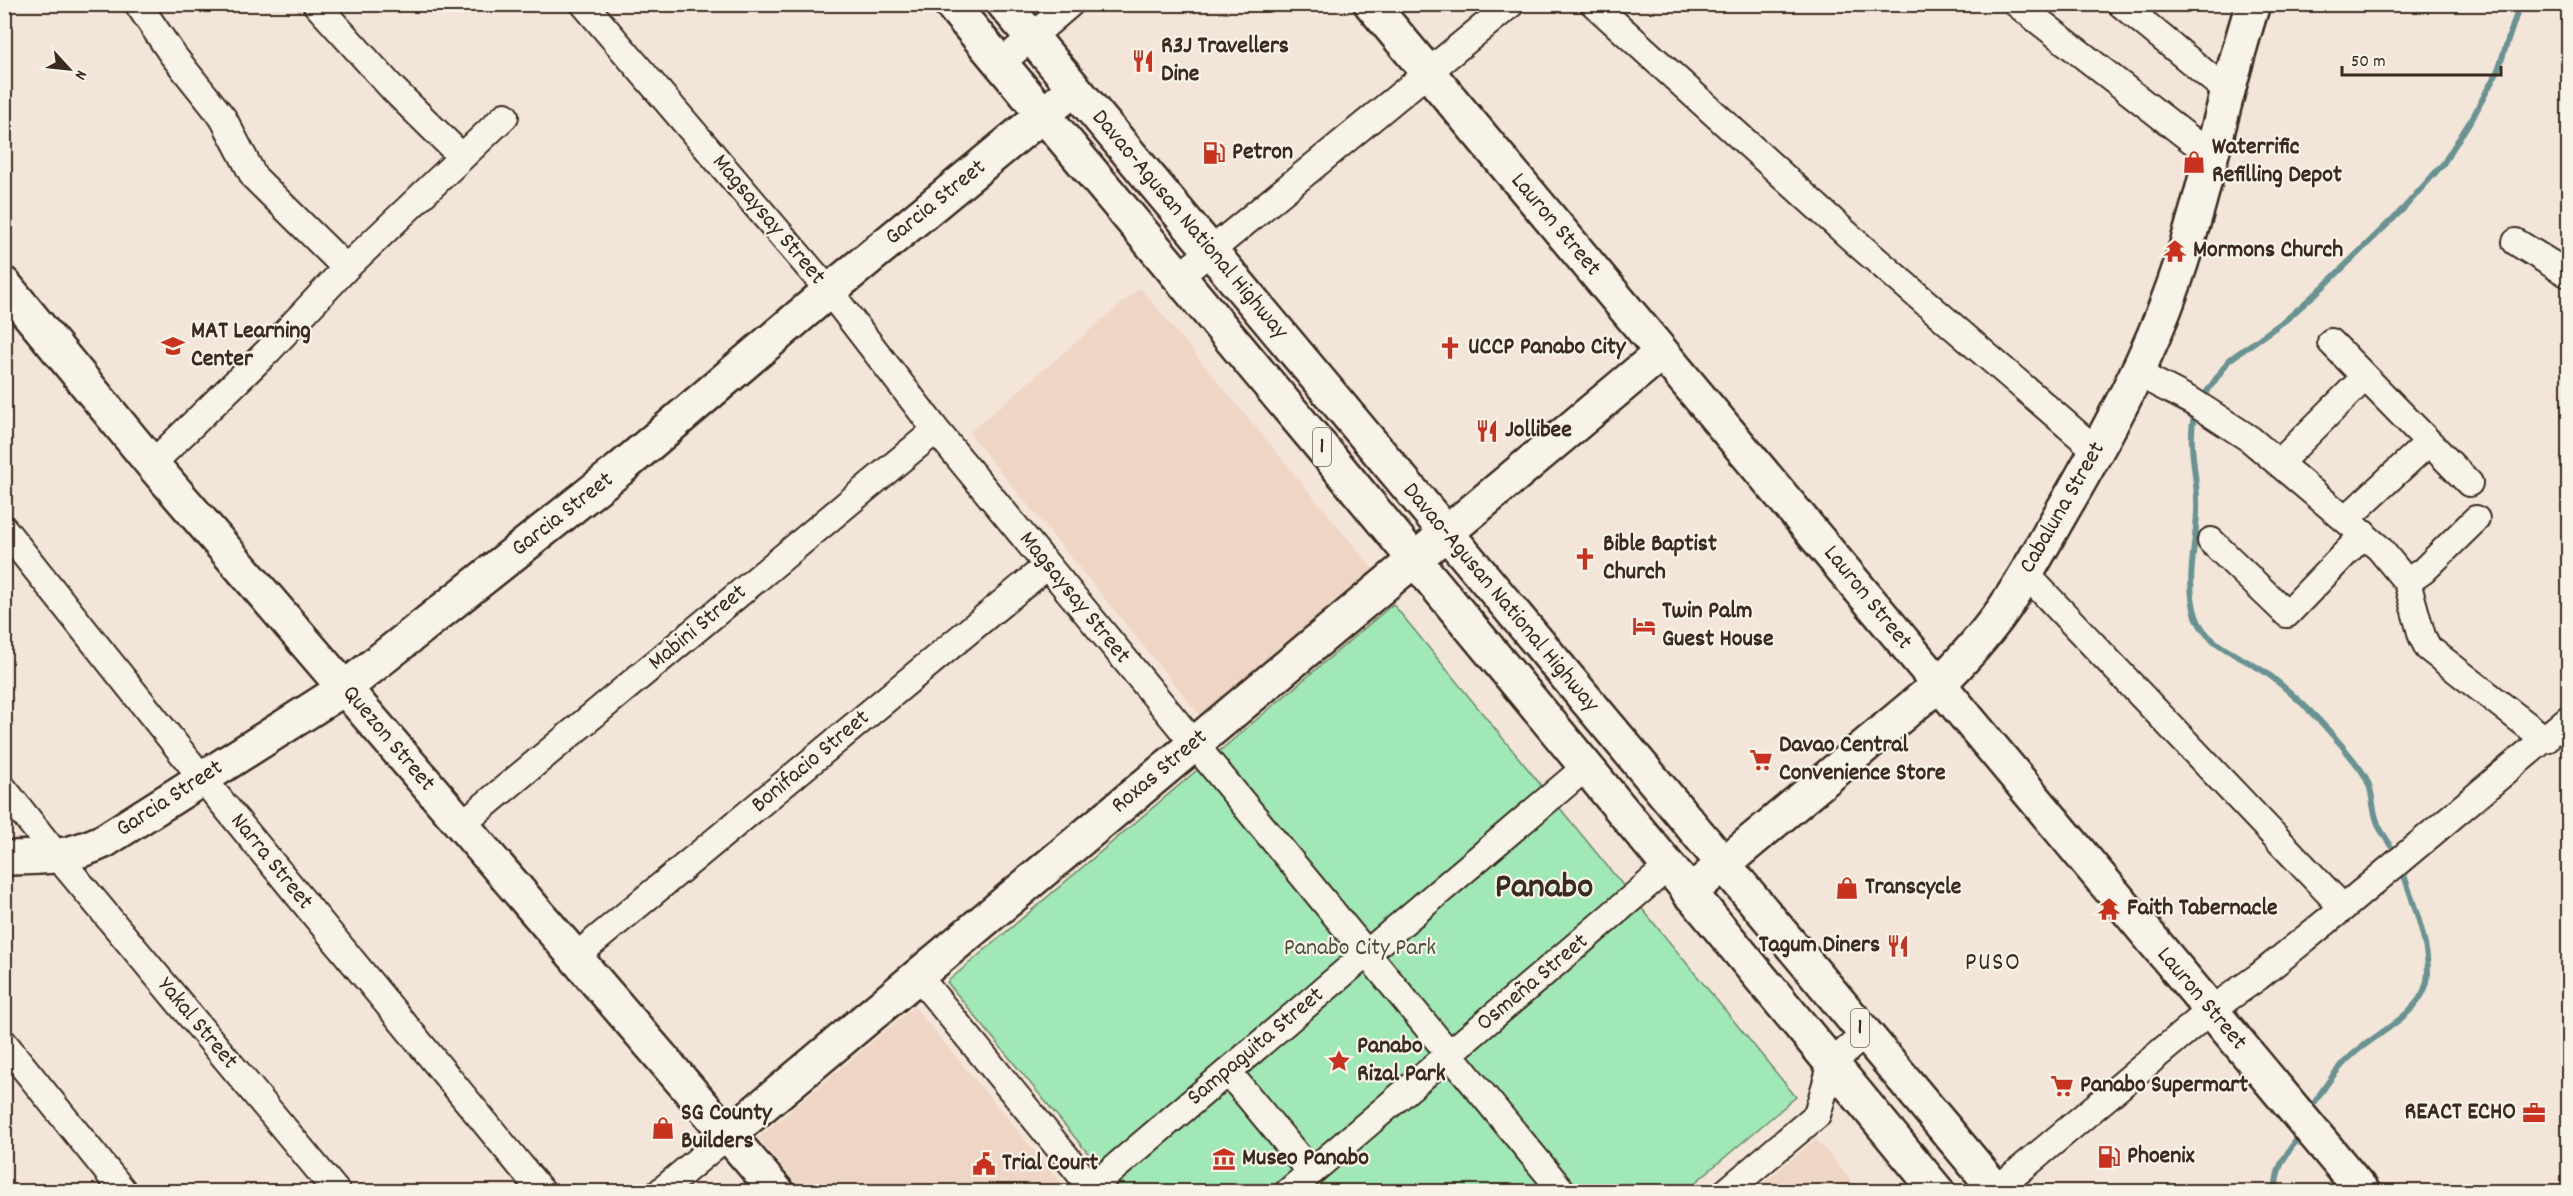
<svg xmlns="http://www.w3.org/2000/svg" width="2573" height="1196" viewBox="0 0 2573 1196" font-family="Dekko,sans-serif">
  <style>
    .built { fill: #eed5c4 }
    .green { fill: #a0e8b6; stroke: #6e896a; stroke-width: 1.5 }
    .lines { fill: none; stroke-linecap: round; stroke-linejoin: round }
    .stream { stroke: #699392; stroke-width: 6 }
    .street-casing { stroke: #3b2a1e; stroke-width: 30 }
    .secondary-casing { stroke: #3b2a1e; stroke-width: 38 }
    .highway-casing { stroke: #3b2a1e; stroke-width: 38 }
    .street { stroke: #f7f3e8; stroke-width: 26 }
    .secondary { stroke: #f7f3e8; stroke-width: 33 }
    .highway { stroke: #f7f3e8; stroke-width: 33 }
    .labels { text-anchor: middle; dominant-baseline: central; stroke-width: 4.5; stroke-linejoin: round; paint-order: stroke }
    .shield { fill: #f7f3e8; stroke: #73665b; stroke-width: 1.5 }
    .shield-label { font-size: 22px; font-weight: bold; fill: #3b2a1e }
    .poi-label { font-size: 24px; font-weight: bold; fill: #3b2a1e; stroke: #f7f3e8; text-anchor: start }
    .street-label { font-size: 24px; fill: #3b2a1e; stroke: #f7f3e8 }
    .park-label { font-size: 24px; fill: #4f503c; stroke: #f7f3e8 }
    .neighbourhood-label { font-size: 26px; letter-spacing: 1.5px; fill: #3b2a1e; stroke: #f7f3e8 }
    .town-label { font-size: 36px; font-weight: bold; fill: #3b2a1e; stroke: #f7f3e8 }
  </style>
  <rect width="100%" height="100%" fill="#f3e5d8"/>
  <filter id="ink" filterUnits="userSpaceOnUse"><feTurbulence type="fractalNoise" baseFrequency=".0167" numOctaves="2"/><feDisplacementMap in="SourceGraphic" scale="12" xChannelSelector="R" yChannelSelector="G"/><feConvolveMatrix kernelMatrix="1 2 1 2 8 2 1 2 1" color-interpolation-filters="sRGB"/></filter>
  <g filter="url(#ink)">
    <path class="built" d="M1140,288L1373,569L1200,715L969,433Z
      M914,1007L1068,1191H803L758,1138Z
      M1816,1139L1860,1191H1754Z"/>
    <path class="green" d="M1393,604L1796,1097L1685,1191H1119L947,982Z"/>
    <g class="lines">
      <path class="stream" d="M2204,396L2229,360L2287,319L2324,286L2403,209L2443,164L2474,115L2498,70L2520,4
        M2194,416C2187,448 2199,479 2197,512C2196,547 2185,581 2196,616C2206,648 2249,658 2273,678C2305,704 2336,736 2361,770C2375,789 2370,802 2377,821C2379,830 2386,837 2390,845
        M2315,1102C2325,1086 2335,1071 2349,1058C2373,1033 2427,1014 2428,973C2428,940 2414,906 2404,875
        M2276,1192C2275,1170 2283,1159 2295,1142"/>
      <g class="street-casing">
        <path id="street" d="M138,4L172,54L223,118L254,177L346,268
          M316,4L393,89L462,157
          M584,4L829,291L936,430L1563,1192
          M1594,4L1859,245L2097,451
          M2017,4L2212,156
          M2121,4L2228,92
          M1000,64L1070,4
          M2516,242L2568,274
          M1179,277L1511,4
          M2331,342L2469,483
          M2137,373L2193,402L2250,439L2379,548L2407,582L2422,636L2428,648L2546,740
          M2279,463L2365,377
          M152,464L268,351L346,268L505,116
          M2346,519L2429,442
          M4,529L202,778L542,1192
          M2211,541L2287,614L2364,534
          M2026,574L2343,908
          M2407,582L2423,571L2476,519
          M4,789L58,857L337,1192
          M461,825L936,430
          M574,958L1047,566
          M918,976L1095,1192
          M4,1043L124,1192
          M1228,1072L1311,1172
          M1092,1187L1586,767
          M1996,1190L2211,1010L2258,977L2343,908L2568,719
          M660,1192L729,1134
          M1288,1192L1668,867
          M1726,1192L1817,1115L1832,1063L1865,1034"/>
      </g>
      <g class="secondary-casing">
        <path id="secondary" d="M1371,4L2363,1192
          M4,284L152,464L777,1192
          M4,858C46,857 65,859 104,841L345,688L619,470L829,291L1074,89
          M1689,893L1938,685C1960,663 1980,641 1998,617C2026,579 2047,536 2071,496C2110,428 2148,358 2174,284C2206,193 2223,96 2253,4
          M729,1134L1661,353"/>
      </g>
      <g class="highway-casing">
        <path id="highway" d="M951,4L1338,467L1938,1192
          M1004,4L1998,1192"/>
      </g>
      <use href="#street" class="street"/>
      <use href="#secondary" class="secondary"/>
      <use href="#highway" class="highway"/>
    </g>
  </g>
  <defs>
    <g id="restaurant-bare" transform="scale(1.8)"><path d="M-5-6h1v4h1v-4h1v4h1v-4h1v5L-1.5 .5V6h-2V.5L-5-1ZM5-6V6H3V1.5H1.5Q1.5-4 5-6Z" fill="#c8321e" stroke="#f7f3e8" stroke-width="2.5" paint-order="stroke"/></g>
    <g id="fuel-bare" transform="scale(1.8)"><path d="M-5.5-6h7V0h2V4h1.3V-2.5L3-4.5l.8-.8L6-3V5H2.5V1h-1V6h-7ZM-4.2-4.7v3.2H.2V-4.7Z" fill="#c8321e" stroke="#f7f3e8" stroke-width="2.5" paint-order="stroke"/></g>
    <g id="shop-bare" transform="scale(1.8)"><path d="M-5-2.5h2.3a2.7 3.5 0 0 1 5.4 0H5L5.5 6h-11ZM-1.5-2.5h3a1.5 2.3 0 0 0-3 0Z" fill="#c8321e" stroke="#f7f3e8" stroke-width="2.5" paint-order="stroke"/></g>
    <g id="temple-bare" transform="scale(1.8)"><path d="M0-6L5-2H3V0L6.5 2.5H4V6H1.5V3h-3V6H-4V2.5H-6.5L-3 0V-2H-5Z" fill="#c8321e" stroke="#f7f3e8" stroke-width="2.5" paint-order="stroke"/></g>
    <g id="school-bare" transform="scale(1.8)"><path d="M0-5L7-2L0 1L-7-2ZM-4 1L0 2.5L4 1V4Q0 6-4 4Z" fill="#c8321e" stroke="#f7f3e8" stroke-width="2.5" paint-order="stroke"/></g>
    <g id="church-bare" transform="scale(1.8)"><path d="M-1.2-6h2.4v3.5h3.3v2.4h-3.3V6h-2.4V-.1h-3.3v-2.4h3.3Z" fill="#c8321e" stroke="#f7f3e8" stroke-width="2.5" paint-order="stroke"/></g>
    <g id="hotel-bare" transform="scale(1.8)"><path d="M-6-4.5h1.5V1H6V5H4.5V3h-9V5H-6ZM-4 0a1.8 1.8 0 1 1 3.6 0ZM.5 0V-2.5h3Q6-2.5 6 0Z" fill="#c8321e" stroke="#f7f3e8" stroke-width="2.5" paint-order="stroke"/></g>
    <g id="supermarket-bare" transform="scale(1.8)"><path d="M-6-5.5h2.5l.6 2H6L4.5 2H-2.5L-4.4-4H-6ZM-1.5 3.2a1.3 1.3 0 1 0 .1 0ZM3 3.2a1.3 1.3 0 1 0 .1 0Z" fill="#c8321e" stroke="#f7f3e8" stroke-width="2.5" paint-order="stroke"/></g>
    <g id="sight-bare" transform="scale(1.8)"><path d="M0-6L1.8-2.2L6-1.7L2.9 1.2L3.7 5.4L0 3.3L-3.7 5.4L-2.9 1.2L-6-1.7L-1.8-2.2Z" fill="#c8321e" stroke="#f7f3e8" stroke-width="2.5" paint-order="stroke"/></g>
    <g id="office-bare" transform="scale(1.8)"><path d="M-6-3h4V-5.5h4V-3h4V5H-6ZM-1-4.5V-3h2v-1.5ZM-6 0V1H6V0Z" fill="#c8321e" stroke="#f7f3e8" stroke-width="2.5" paint-order="stroke"/></g>
    <g id="museum-bare" transform="scale(1.8)"><path d="M0-6L6-3V-2H-6V-3ZM-5-1h2V3h-2ZM-1-1h2V3h-2ZM3-1h2V3H3ZM-6 4H6V6H-6Z" fill="#c8321e" stroke="#f7f3e8" stroke-width="2.5" paint-order="stroke"/></g>
    <g id="civic-bare" transform="scale(1.8)"><path d="M-.6-6.5H3V-4.5H.6V-3L4-1V1h2V6H-6V1h2V-1L-.6-3ZM-1.2 2.5V6h2.4V2.5Z" fill="#c8321e" stroke="#f7f3e8" stroke-width="2.5" paint-order="stroke"/></g>
  </defs>
  <g fill-rule="evenodd">
    <use href="#restaurant-bare" x="1143" y="61"/>
    <use href="#fuel-bare" x="1214" y="153"/>
    <use href="#shop-bare" x="2194" y="162"/>
    <use href="#temple-bare" x="2175" y="251"/>
    <use href="#school-bare" x="173" y="346"/>
    <use href="#church-bare" x="1450" y="348"/>
    <use href="#restaurant-bare" x="1487" y="431"/>
    <use href="#church-bare" x="1585" y="559"/>
    <use href="#hotel-bare" x="1644" y="626"/>
    <use href="#supermarket-bare" x="1761" y="760"/>
    <use href="#shop-bare" x="1847" y="888"/>
    <use href="#temple-bare" x="2109" y="909"/>
    <use href="#restaurant-bare" x="1898" y="946"/>
    <use href="#sight-bare" x="1339" y="1061"/>
    <use href="#supermarket-bare" x="2062" y="1086"/>
    <use href="#office-bare" x="2534" y="1113"/>
    <use href="#shop-bare" x="663" y="1128"/>
    <use href="#fuel-bare" x="2109" y="1157"/>
    <use href="#museum-bare" x="1224" y="1159"/>
    <use href="#civic-bare" x="984" y="1164"/>
  </g>
  <g class="labels">
    <g class="shield">
      <rect x="1313" y="428" width="18" height="38" rx="4.5"/>
      <rect x="1851" y="1009" width="18" height="38" rx="4.5"/>
    </g>
    <g class="shield-label">
      <text x="1322" y="447">1</text>
      <text x="1860" y="1028">1</text>
    </g>
    <g class="poi-label">
      <text x="1161" y="47">R3J Travellers<tspan x="1161" dy="28">Dine</tspan></text>
      <text x="2212" y="148">Waterrific<tspan x="2212" dy="28">Refilling Depot</tspan></text>
      <text x="1232" y="153">Petron</text>
      <text x="2193" y="251">Mormons Church</text>
      <text x="191" y="332">MAT Learning<tspan x="191" dy="28">Center</tspan></text>
      <text x="1468" y="348">UCCP Panabo City</text>
      <text x="1505" y="431">Jollibee</text>
      <text x="1603" y="545">Bible Baptist<tspan x="1603" dy="28">Church</tspan></text>
      <text x="1662" y="612">Twin Palm<tspan x="1662" dy="28">Guest House</tspan></text>
      <text x="1779" y="746">Davao Central<tspan x="1779" dy="28">Convenience Store</tspan></text>
      <text x="1865" y="888">Transcycle</text>
      <text x="2127" y="909">Faith Tabernacle</text>
      <text x="1880" y="946" text-anchor="end">Tagum Diners</text>
      <text x="1357" y="1047">Panabo<tspan x="1357" dy="28">Rizal Park</tspan></text>
      <text x="2080" y="1086">Panabo Supermart</text>
      <text x="2516" y="1113" text-anchor="end">REACT ECHO</text>
      <text x="681" y="1114">SG County<tspan x="681" dy="28">Builders</tspan></text>
      <text x="2127" y="1157">Phoenix</text>
      <text x="1242" y="1159">Museo Panabo</text>
      <text x="1002" y="1164">Trial Court</text>
    </g>
    <g class="street-label">
      <text transform="translate(936 203) rotate(-39)">Garcia Street</text>
      <text transform="translate(768 220) rotate(50)">Magsaysay Street</text>
      <text transform="translate(1189 225) rotate(50)">Davao-Agusan National Highway</text>
      <text transform="translate(1555 225) rotate(50)">Lauron Street</text>
      <text transform="translate(2063 508) rotate(-60)">Cabaluna Street</text>
      <text transform="translate(563 515) rotate(-38)">Garcia Street</text>
      <text transform="translate(1074 598) rotate(51)">Magsaysay Street</text>
      <text transform="translate(1500 598) rotate(50)">Davao-Agusan National Highway</text>
      <text transform="translate(1867 598) rotate(51)">Lauron Street</text>
      <text transform="translate(698 628) rotate(-40)">Mabini Street</text>
      <text transform="translate(388 739) rotate(50)">Quezon Street</text>
      <text transform="translate(811 762) rotate(-40)">Bonifacio Street</text>
      <text transform="translate(1160 772) rotate(-40)">Roxas Street</text>
      <text transform="translate(170 799) rotate(-33)">Garcia Street</text>
      <text transform="translate(271 862) rotate(51)">Narra Street</text>
      <text transform="translate(1533 983) rotate(-40)">Osmeña Street</text>
      <text transform="translate(2201 999) rotate(50)">Lauron Street</text>
      <text transform="translate(197 1024) rotate(50)">Yakal Street</text>
      <text transform="translate(1256 1047) rotate(-40)">Sampaguita Street</text>
    </g>
    <g class="park-label">
      <text x="1360" y="949">Panabo City Park</text>
    </g>
    <g class="neighbourhood-label">
      <text x="1993" y="963">PUSO</text>
    </g>
    <g class="town-label">
      <text x="1544" y="889">Panabo</text>
    </g>
  </g>
  <rect width="2573" height="1196" fill="none" stroke="#f7f3e8" stroke-width="24"/>
  <rect x="12" y="12" width="2549" height="1172" fill="none" stroke="#3b2a1e" stroke-width="2" filter="url(#ink)"/>
  <g transform="translate(69 69) rotate(117)" stroke="#f7f3e8" stroke-width="4.5" paint-order="stroke">
  <path d="M0-4.5L10 22L0 15L-10 22Z" fill="#3b2a1e"/>
  <text y="-9" font-size="16" font-weight="bold" text-anchor="middle" fill="#3b2a1e">N</text>
  </g>
  <path d="M2342 66v9h159v-9" fill="none" stroke="#3b2a1e" stroke-width="3"/>
  <text x="2351" y="66" font-size="18" fill="#3b2a1e" stroke="#f7f3e8" stroke-width="4.5" paint-order="stroke">50 m</text>
</svg>
